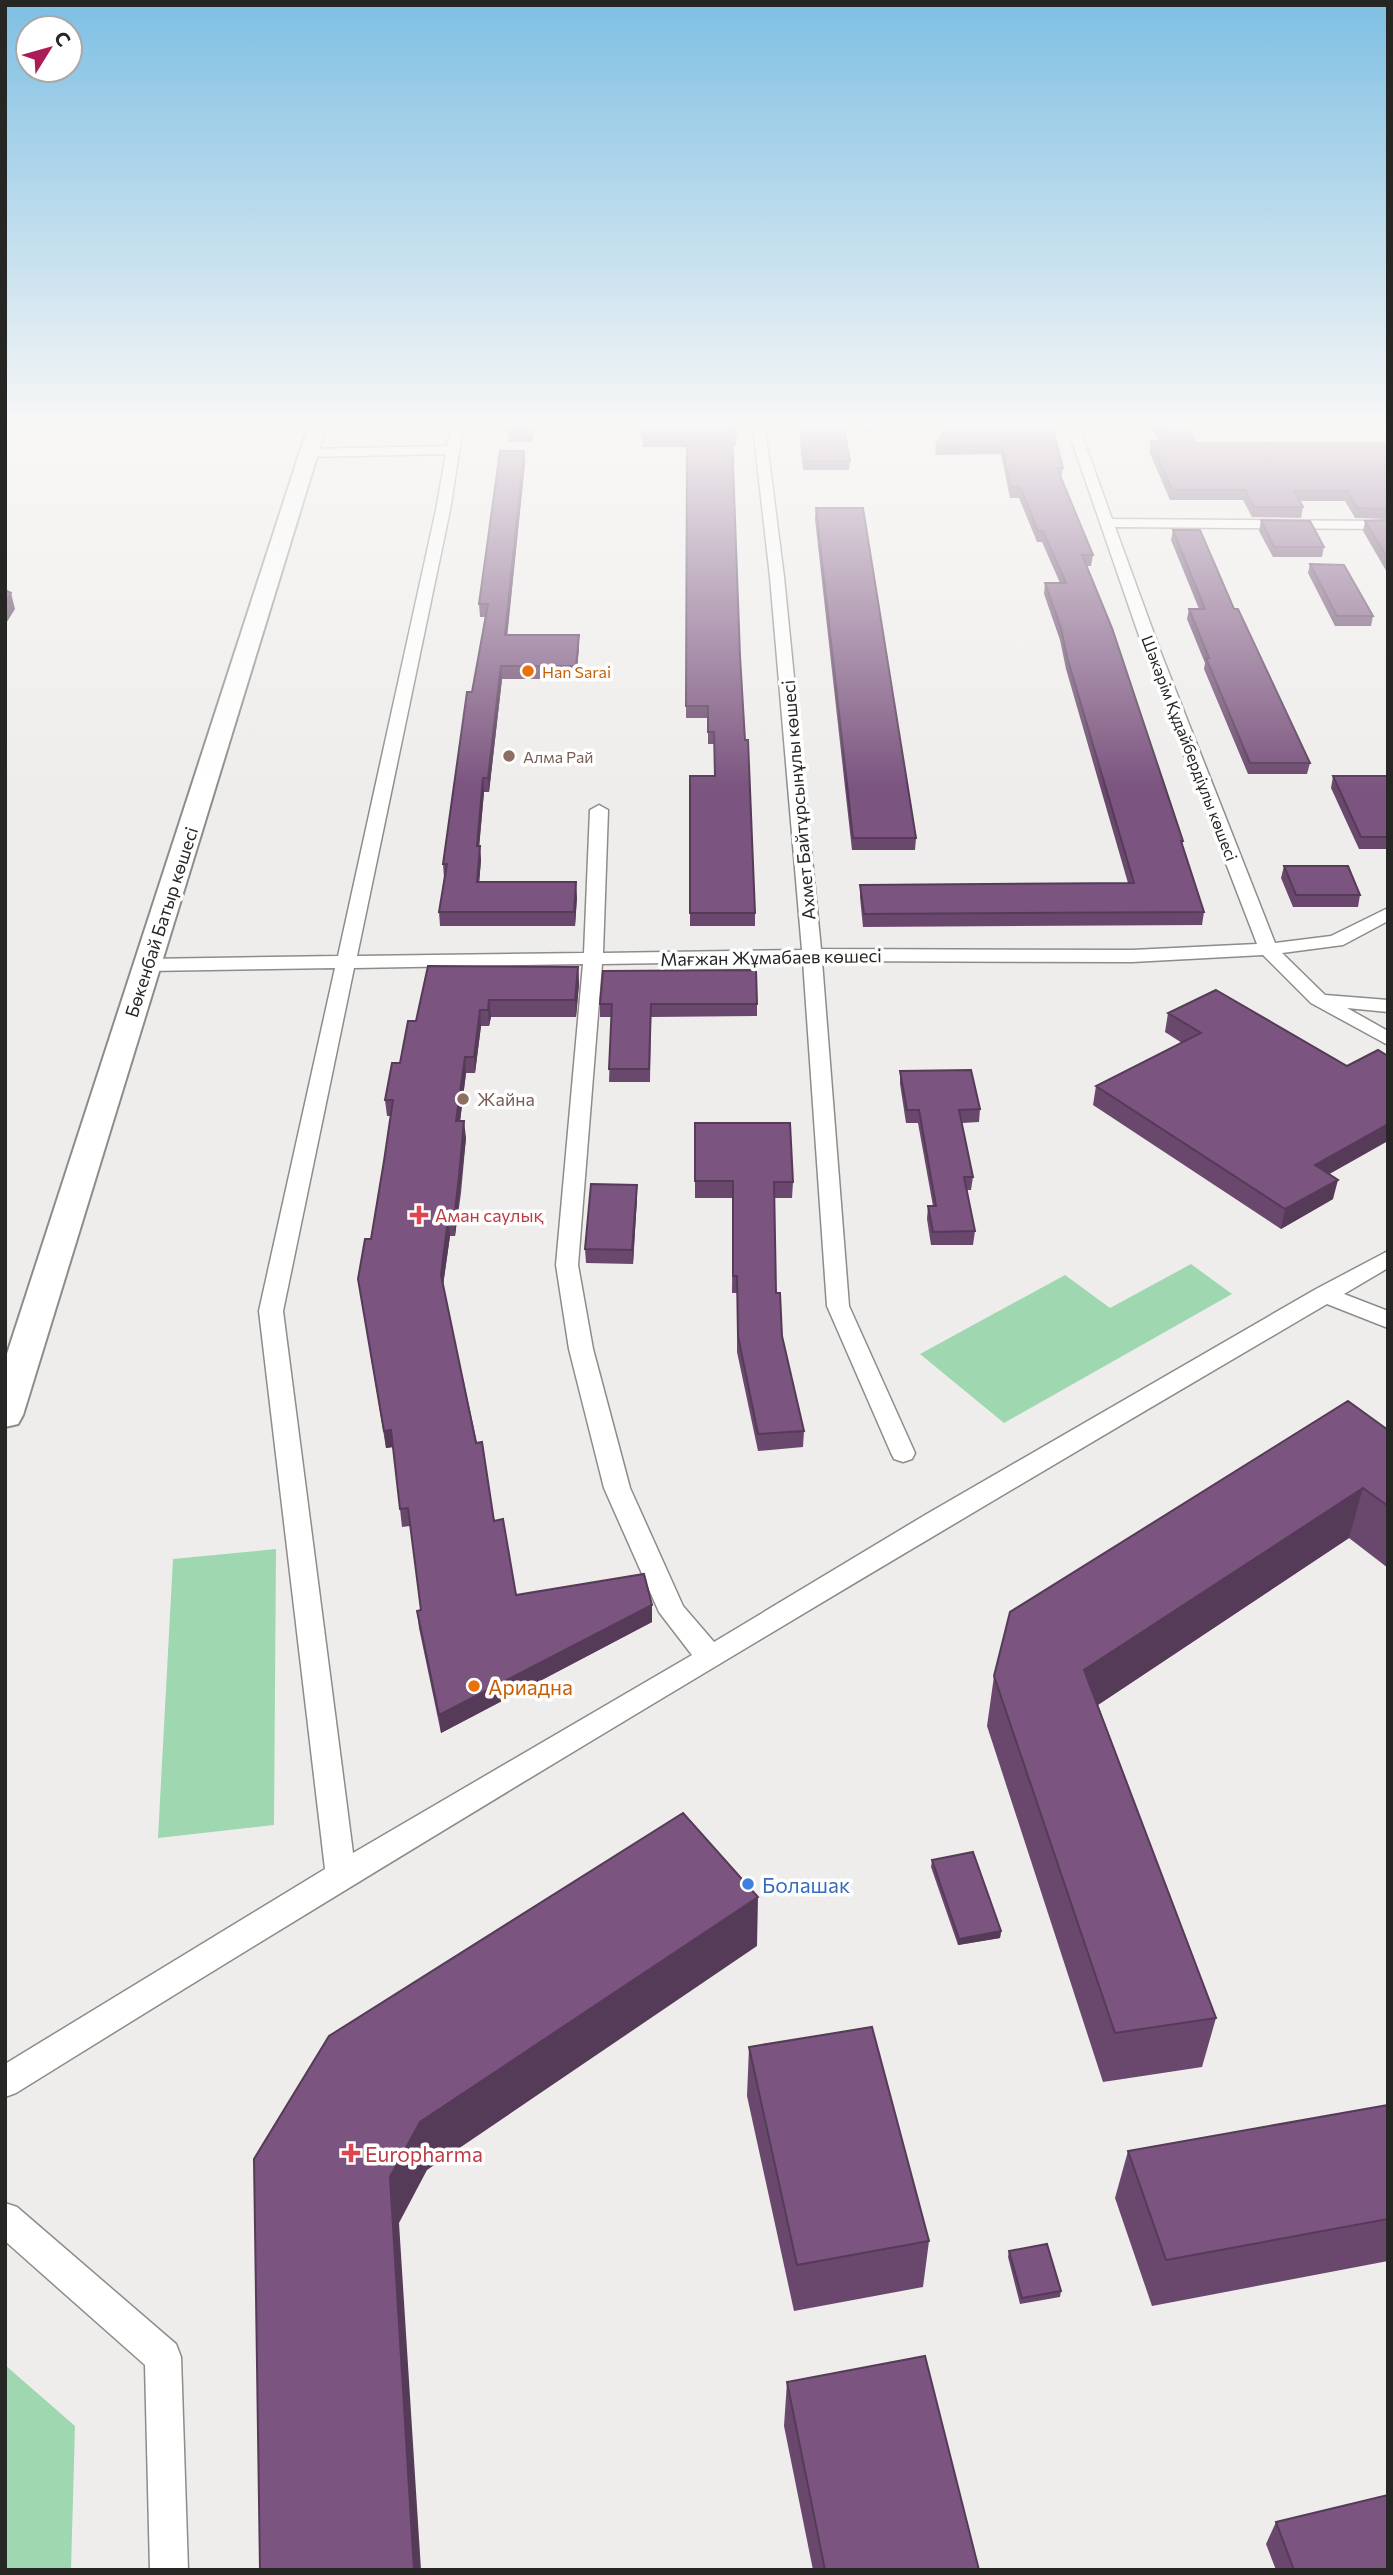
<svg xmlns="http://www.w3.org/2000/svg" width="1393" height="2575" viewBox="0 0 1393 2575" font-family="Commissioner,sans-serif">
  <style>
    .green { fill: #9fd7b0 }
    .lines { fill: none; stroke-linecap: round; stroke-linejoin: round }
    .minor-casing { stroke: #8d8c89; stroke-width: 3 }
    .secondary-casing { stroke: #8d8c89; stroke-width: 4 }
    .minor { fill: #fff; fill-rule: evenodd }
    .secondary { fill: #fff; fill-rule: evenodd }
    .wall { fill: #6a486d }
    .shaded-wall { fill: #563b59 }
    .building { fill: #7b547f; stroke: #563b59; stroke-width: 2 }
    .food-dot { fill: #e8710a; stroke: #fff; stroke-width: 2.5 }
    .education-dot { fill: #8d6e63; stroke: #fff; stroke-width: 2.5 }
    .health-dot { fill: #e0444e; stroke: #fff; stroke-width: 2.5 }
    .shop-dot { fill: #3f7fe0; stroke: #fff; stroke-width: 2.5 }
    .labels { text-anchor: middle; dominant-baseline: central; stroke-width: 7; stroke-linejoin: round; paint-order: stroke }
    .far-food-label { font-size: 16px; fill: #c56008; stroke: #fff; text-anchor: start }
    .far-street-label { font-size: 16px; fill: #262625; stroke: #fff }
    .far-education-label { font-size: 16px; fill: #785e54; stroke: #fff; text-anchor: start }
    .street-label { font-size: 18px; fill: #262625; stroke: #fff }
    .education-label { font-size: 18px; fill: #785e54; stroke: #fff; text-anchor: start }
    .health-label { font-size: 18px; fill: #be3a42; stroke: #fff; text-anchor: start }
    .near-food-label { font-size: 21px; fill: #c56008; stroke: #fff; text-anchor: start }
    .near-shop-label { font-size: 21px; fill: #366cbe; stroke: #fff; text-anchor: start }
    .near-health-label { font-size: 21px; fill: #be3a42; stroke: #fff; text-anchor: start }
  </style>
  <rect width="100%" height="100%" fill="#efedeb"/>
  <path class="green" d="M1191,1264L1232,1294L1004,1423L920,1354L1065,1275L1110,1308Z
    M276,1549L274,1825L158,1838L173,1559Z
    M5,2365L75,2426L71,2570H5Z"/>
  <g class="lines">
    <g class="minor-casing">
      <path id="minor" d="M451,427H463L450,510L357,956L584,953L590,810L599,805L608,810L603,953L802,950L770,577L753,427H765L784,577L821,949L1132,950L1257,944L1145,653L1067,427H1079L1112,519L1388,521V529L1115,527L1161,653L1275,943L1331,936L1388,908V921L1343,945L1282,953L1325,995L1388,1000V1012L1347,1008L1388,1031V1045L1311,1003L1263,955L1132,962L822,961L849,1306L915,1453L912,1459L903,1462L894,1459L891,1453L827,1306L803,961L602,964L578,1265L593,1349L630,1488L683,1606L714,1642L925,1515L1316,1289L1388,1251V1268L1344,1294L1388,1311V1328L1327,1304C887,1562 450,1823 16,2093L5,2097V2064L325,1869L259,1311L335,968L147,971L138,965L147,959L338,956L436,510L446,454L309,457L303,453L309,449L447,446ZM583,964L556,1265L569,1349L604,1488L659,1612L692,1655L353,1853L283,1311L354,968Z
        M5,2203L17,2207L176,2344L181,2357L188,2570H150L145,2365L5,2241Z"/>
    </g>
    <g class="secondary-casing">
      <path id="secondary" d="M308,427H326L23,1415L18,1424L5,1427V1360Z"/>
    </g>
    <use href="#minor" class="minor"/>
    <use href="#secondary" class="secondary"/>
  </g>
  <path class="wall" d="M535,427L532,442H509L508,432Z
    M642,427H738L736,430V446H732L740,656L755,913V926H690V776H715L714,744H708V718H686L687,447H643Z
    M800,427H879L875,432L844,428L850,461L849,470H803L800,436Z
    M1048,427L1063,468L1061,479L1093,555L1091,566H1087L1183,841L1182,847L1204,912L1202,925L863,927L860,897V885L1128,883L1066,669L1060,640L1044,594L1045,583H1060L1042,542H1037L1019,498H1010L1001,454L935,455L936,444Z
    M1151,427H1187L1197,443H1388V519L1355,518L1345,501H1300L1303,507L1301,518L1252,517L1243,500H1170L1149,451L1151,441H1159Z
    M524,451L525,463L507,635H579V648L576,679H502L489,792H484L479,846L481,860L479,882L577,897L575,926H440L439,912L444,878L443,864L486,617H480L479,604Z
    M816,508L916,838L915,850H852L815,519Z
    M1261,520L1324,547L1322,557H1273L1259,531Z
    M1388,520V574L1363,531L1365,521Z
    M1173,530L1234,609L1310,763L1307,774H1248L1204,669L1205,663L1187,619L1189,609H1199L1171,540Z
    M1310,564L1373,616L1371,626H1335L1308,573Z
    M1333,776H1388V849H1359L1331,788Z
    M1284,866L1360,895L1358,907H1293L1281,878Z
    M578,967L579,984L576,1017H491L489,1026H481L475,1073H466L460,1121L466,1138L461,1193L455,1236H450L443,1286L494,1521L516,1595L652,1605V1622L441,1733L419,1628L417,1611L421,1610L410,1526L402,1527L393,1447L386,1448L358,1279L371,1239L384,1161L391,1116H387L385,1100L416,1021Z
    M1216,990L1329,1174L1333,1199L1281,1229L1093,1105L1096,1086L1182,1043L1165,1032L1168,1013Z
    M600,1004H757V1016L651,1017L650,1082H609L611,1017H600Z
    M900,1071L980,1109L979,1122L962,1123L973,1177L971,1190H967L975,1231L973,1245H931L927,1219L928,1206H933L918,1123H906L900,1084Z
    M695,1123L793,1182L792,1198H774L776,1293L782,1336L804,1431L803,1447L758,1451L737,1352V1293H732L733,1198H695Z
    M637,1198L633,1264L586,1263L585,1249Z
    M1388,1430V1568L1349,1538L1098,1705L1216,2018L1202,2067L1103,2082L987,1726L994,1676Z
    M932,1860L1001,1931L1000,1938L958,1945L931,1867Z
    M749,2047L929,2241L923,2287L794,2311L747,2096Z
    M1388,2105V2261L1152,2306L1115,2198L1128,2151Z
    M1009,2251L1061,2291L1060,2297L1020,2304L1008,2257Z
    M787,2382L979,2570H813L784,2426Z
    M1276,2522L1388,2570H1276L1266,2544Z"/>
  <path class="shaded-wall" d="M533,427H535L532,442V432Z
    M524,451L525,463L506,648L505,635Z
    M11,593L15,609L5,625V603Z
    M579,635V648L576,679V666Z
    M501,666L502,679L489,792L488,778Z
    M483,778L484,792L478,860L477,846Z
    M480,846L481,860L478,897L477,882Z
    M576,882L577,897L575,926L574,912Z
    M578,967L579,984L576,1017L575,1000Z
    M489,1000L491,1017L489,1026L488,1010Z
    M480,1010L481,1026L475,1073L474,1057Z
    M465,1057L466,1073L458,1138L456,1121Z
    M464,1121L466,1138L455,1236L454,1219Z
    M1388,1124V1141L1310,1185L1315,1165Z
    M1338,1180L1333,1199L1281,1229L1285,1209Z
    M637,1185V1198L633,1264L632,1250Z
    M448,1219L450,1236L442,1292L441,1275Z
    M391,1430L393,1447L386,1448L384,1431Z
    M1363,1488L1349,1538L1075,1720L1084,1670Z
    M652,1605V1622L441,1733L439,1715Z
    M758,1897L757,1946L427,2170L399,2223L421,2570H414L390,2177L420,2122Z
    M1001,1931L1000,1938L958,1945L959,1939Z"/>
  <path class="building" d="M509,427H533L532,432H508Z
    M642,427H735L737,436H732L740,656L745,740H748L755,913H690V776H715L714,732H708V706H686L687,436L642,437Z
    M800,427H844L850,461H803Z
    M947,427H1048L1049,430H1053L1063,468H1057L1093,555H1082L1112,628L1183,841H1181L1204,912L864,914L860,885L1134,883L1067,657L1061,628L1045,583H1066L1043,531H1038L1020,487H1011L1001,444H936Z
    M1159,427H1187L1197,443H1388V509L1357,508L1347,491H1294L1303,507H1254L1245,490H1172L1151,441H1167Z
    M500,451H524L505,635H579L576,666H501L488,778H483L477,846H480L477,882H576L574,912H439L447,864H443L467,692H472L488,604H479Z
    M816,508H863L916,838H853Z
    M1261,520L1310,521L1324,547H1274Z
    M1388,520V559L1365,521Z
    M1173,530H1200L1234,609H1238L1310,763H1250L1206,658H1209L1189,609H1205Z
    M1310,564L1344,565L1373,616H1337Z
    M5,590L11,593L5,603Z
    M1333,776H1388V837H1361Z
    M1284,866H1348L1360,895H1296Z
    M428,966L578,967L575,1000H489L488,1010H480L474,1057H465L456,1121H464L459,1176L454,1219H448L441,1275L476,1443L482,1442L494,1521L503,1519L516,1595L644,1574L652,1605L439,1715L417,1611L421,1610L408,1508L400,1509L391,1430L384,1431L358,1279L365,1239H371L384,1161L393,1100H385L392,1063H400L408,1021H416Z
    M756,970L757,1004H651L649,1069H609L612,1004H600L603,971Z
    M1216,990L1347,1066L1378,1050L1388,1056V1124L1315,1165L1338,1180L1285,1209L1096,1086L1201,1033L1168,1013Z
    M971,1070L980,1109L959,1110L973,1177H964L975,1231L933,1232L928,1206H936L919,1110H907L900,1071Z
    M695,1123H790L793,1182H774L776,1293H780L782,1336L804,1431L758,1434L738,1336L737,1276H733V1181H695Z
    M591,1184L637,1185L632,1250L585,1249Z
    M1348,1401L1388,1430V1506L1363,1488L1084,1670L1216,2018L1115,2033L994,1676L1010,1612Z
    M683,1813L758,1897L420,2122L390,2177L414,2570H260L254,2159L329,2036Z
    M973,1852L1001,1931L959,1939L932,1860Z
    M872,2027L929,2241L797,2265L749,2047Z
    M1388,2105V2219L1166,2260L1128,2151Z
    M1047,2244L1061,2291L1022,2298L1009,2251Z
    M925,2356L979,2570H825L787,2382Z
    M1388,2495V2570H1294L1276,2522Z"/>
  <linearGradient id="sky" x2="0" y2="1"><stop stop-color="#7ebfe3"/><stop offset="0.54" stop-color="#f8f7f6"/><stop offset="1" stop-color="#f8f7f6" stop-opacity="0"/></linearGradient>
  <rect width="1393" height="788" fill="url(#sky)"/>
  <g class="food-dot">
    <circle cx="528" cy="671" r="7"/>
    <circle cx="474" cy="1686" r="7"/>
  </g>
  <g class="education-dot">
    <circle cx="509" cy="756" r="7"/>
    <circle cx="463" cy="1099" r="7"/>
  </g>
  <g class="health-dot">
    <path d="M415.5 1204.5h7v7h7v7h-7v7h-7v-7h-7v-7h7z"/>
    <path d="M347.5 2142.5h7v7h7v7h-7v7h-7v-7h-7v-7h7z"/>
  </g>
  <circle class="shop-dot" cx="748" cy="1884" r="7"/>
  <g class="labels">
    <g class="far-food-label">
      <text x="542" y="671">Han Sarai</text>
    </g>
    <g class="far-street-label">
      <text transform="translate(1190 748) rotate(69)">Шәкәрім Құдайбердіұлы көшесі</text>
    </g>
    <g class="far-education-label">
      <text x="523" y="756">Алма Рай</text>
    </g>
    <g class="street-label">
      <text transform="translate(798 800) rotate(-95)">Ахмет Байтұрсынұлы көшесі</text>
      <text transform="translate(161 922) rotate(-72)">Бөкенбай Батыр көшесі</text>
      <text transform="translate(771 957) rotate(-1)">Мағжан Жұмабаев көшесі</text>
    </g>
    <g class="education-label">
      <text x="477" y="1099">Жайна</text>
    </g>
    <g class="health-label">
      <text x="435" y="1215">Аман саулық</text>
    </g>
    <g class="near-food-label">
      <text x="488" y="1686">Ариадна</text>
    </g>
    <g class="near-shop-label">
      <text x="762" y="1884">Болашак</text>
    </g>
    <g class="near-health-label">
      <text x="365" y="2153">Europharma</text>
    </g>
  </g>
  <rect width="1393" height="2575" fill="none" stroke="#262625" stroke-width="14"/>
  <g transform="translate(49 49) rotate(53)"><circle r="33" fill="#ffffff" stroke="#a8a8a8" stroke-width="2"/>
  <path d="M0-5L12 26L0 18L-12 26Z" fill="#ac1d58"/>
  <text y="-10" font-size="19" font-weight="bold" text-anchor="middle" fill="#262625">С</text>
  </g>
</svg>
